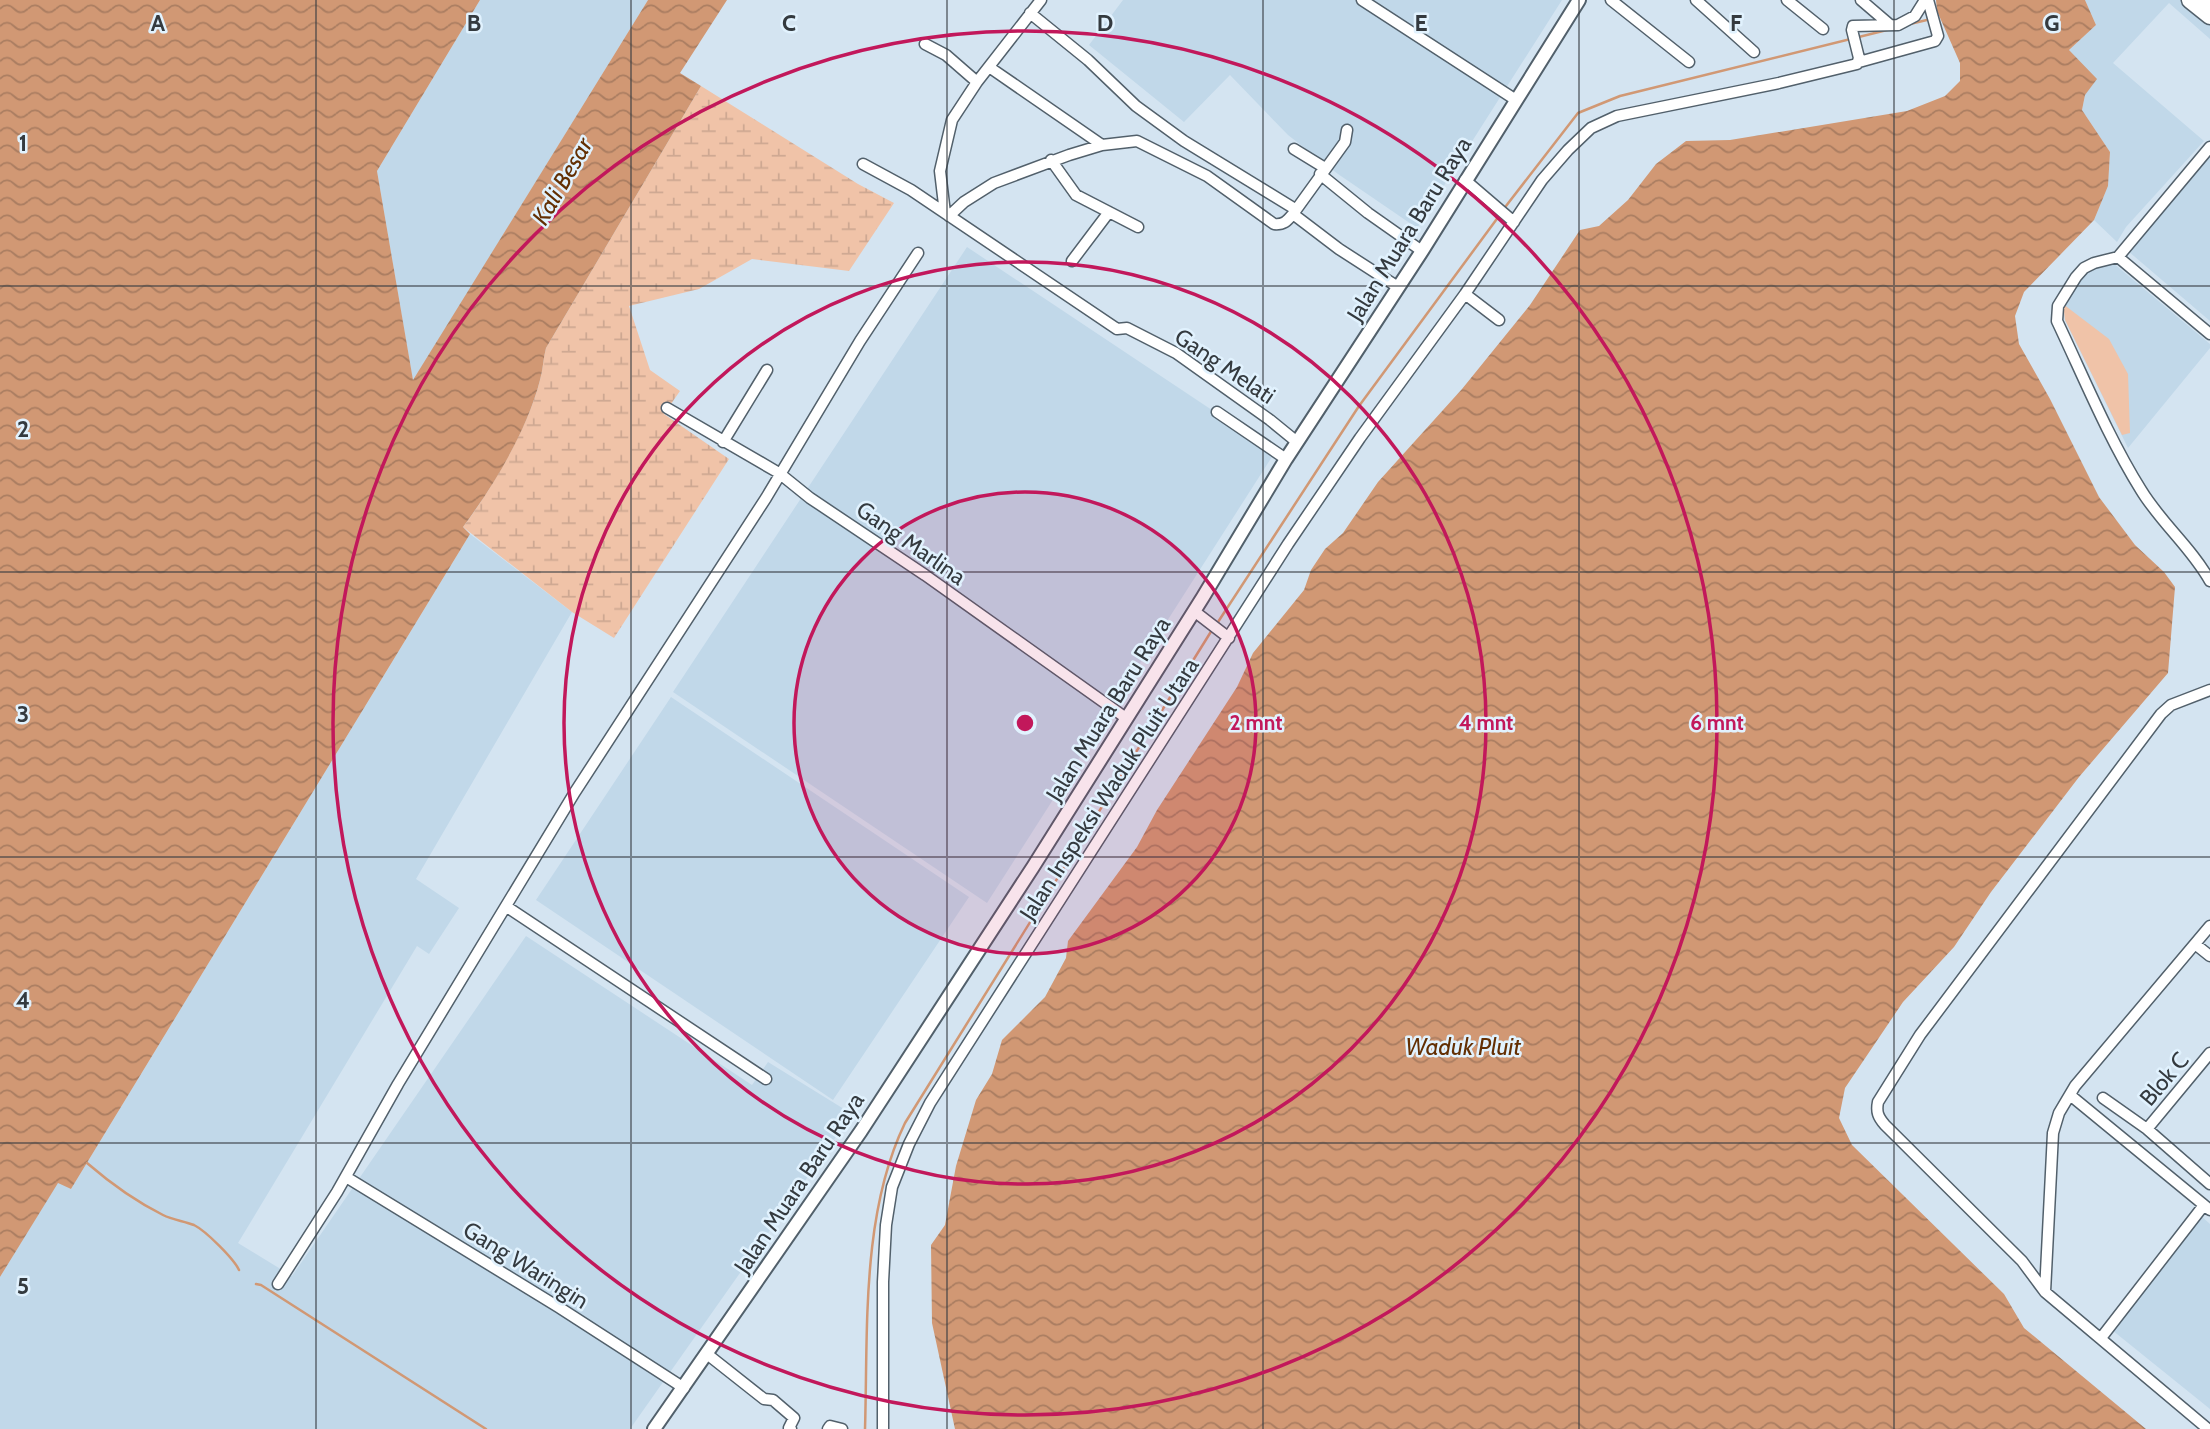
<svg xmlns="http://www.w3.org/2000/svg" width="2210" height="1429" viewBox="0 0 2210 1429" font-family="Cabin,sans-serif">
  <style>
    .built { fill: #c1d8e9 }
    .wetland { fill: url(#wetland-marsh) }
    .garden { fill: #f0c3a8 }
    .water { fill: url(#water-waves) }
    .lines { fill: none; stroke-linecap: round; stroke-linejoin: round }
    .stream { stroke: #d19874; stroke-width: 2.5 }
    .minor-casing { stroke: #52606b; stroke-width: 13 }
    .tertiary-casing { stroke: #52606b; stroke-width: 16 }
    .trunk-casing { stroke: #52606b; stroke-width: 19 }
    .minor { stroke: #fff; stroke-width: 10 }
    .tertiary { stroke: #fff; stroke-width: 12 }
    .trunk { stroke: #fff; stroke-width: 16 }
    .grid { fill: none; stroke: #343a3f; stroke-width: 2; stroke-opacity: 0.55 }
    .ring { fill: none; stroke: #c2185b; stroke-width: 3.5 }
    .labels { text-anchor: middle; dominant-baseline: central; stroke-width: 5; stroke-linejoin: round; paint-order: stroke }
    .street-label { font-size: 23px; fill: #343a3f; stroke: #e1f2fe }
    .water-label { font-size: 24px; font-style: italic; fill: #632f03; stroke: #e1f2fe }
    .grid-label { font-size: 23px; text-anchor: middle; font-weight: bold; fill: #343a3f; stroke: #e1f2fe; stroke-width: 5; stroke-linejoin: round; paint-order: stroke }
    .centre { fill: #c2185b; stroke: #e1f2fe; stroke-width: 3.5 }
    .ring-label { font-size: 21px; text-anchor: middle; font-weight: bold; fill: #c2185b; stroke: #e1f2fe; stroke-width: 5; stroke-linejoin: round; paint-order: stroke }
  </style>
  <defs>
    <pattern id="wetland-marsh" width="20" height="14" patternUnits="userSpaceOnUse" patternTransform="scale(1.75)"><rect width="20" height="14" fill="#f0c3a8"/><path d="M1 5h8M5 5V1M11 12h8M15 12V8" fill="none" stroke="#cea892"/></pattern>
    <pattern id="water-waves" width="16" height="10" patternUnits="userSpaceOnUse" patternTransform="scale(1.75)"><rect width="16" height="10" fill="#d19874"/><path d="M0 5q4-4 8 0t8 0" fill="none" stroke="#aa7d61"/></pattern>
  </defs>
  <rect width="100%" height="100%" fill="#d4e4f1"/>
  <path class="built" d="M480,0H648L413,381L377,171Z
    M1123,0H1562L1417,228L1338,174L1288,135L1230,75L1184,122L1089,45Z
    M2085,0H2210V39L2169,3L2113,63L2204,141L2126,227L2117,242L2094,220L2108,186L2110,152L2082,110L2085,95L2069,50L2096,25Z
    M2210,153V321L2128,251Z
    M967,247L1275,452L987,903L673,692Z
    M2113,263L2210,344V348L2128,448L2065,320L2063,304L2089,270Z
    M470,534L572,612L416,879L459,908L429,954L417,946L238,1243L292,1276L526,936L752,1085L768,1062L852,1114L630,1429H0V1277L58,1182L71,1189Z
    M671,697L969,897L833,1100L536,900Z
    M2200,1215L2210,1224V1409L2112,1330Z"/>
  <path class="wetland" d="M701,86L858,184L894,203L849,271L752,259L699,289L629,306L650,370L680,391L664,414L729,459L614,638L572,612L463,527C492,489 529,426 540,380C543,369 543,359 546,348Z"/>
  <path class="garden" d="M2063,304L2109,339L2128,374L2130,433L2122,435L2065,320Z"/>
  <path class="water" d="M0,0H480L377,171L413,380L648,0H727L680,73L701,86L546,348C543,359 543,370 540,380C527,431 494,485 463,527L470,534L71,1189L58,1183L0,1277Z
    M1936,0H2085L2096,25L2069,50L2097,79L2085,95L2082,110L2110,152L2108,186L2094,220L2024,292L2015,316L2019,344L2050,399L2099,497L2135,545L2164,572L2175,587L2168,673L2079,777L1991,892L1954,947L1903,1002L1845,1088L1839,1118L1852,1145L2004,1294L2024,1328L2146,1429H955L932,1323L931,1245L945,1225L956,1166L976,1100L992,1074L1002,1040L1045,997L1066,958L1068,941L1137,847L1157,810L1237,687L1253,653L1304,590L1311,570L1325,549L1343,533L1378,482L1462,389L1530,305L1580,230L1599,226L1628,200L1656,164L1686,141L1730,140L1907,111L1945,96L1960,81V63L1937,11Z"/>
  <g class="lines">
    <path class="stream" d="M1910,24L1931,19
      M1506,206L1578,113L1620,96L1887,30
      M1218,622L1359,406L1499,216
      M87,1163C109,1182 137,1202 163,1215C173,1220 184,1221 194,1225C206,1231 234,1259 239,1270
      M256,1284L261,1285L486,1429
      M865,1429C868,1330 861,1214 905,1123L1212,630"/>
    <g class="minor-casing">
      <path id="minor" d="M1362,0L1516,100
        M1611,0L1689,62
        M1696,0L1754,52
        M1787,0L1823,29
        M1861,0L1889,24
        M1030,13L1088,60L1136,106L1184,141L1295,209
        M925,44L946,55L977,82
        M1859,62L1935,41L1938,36L1928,0
        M989,67L1102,145
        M2210,147L2118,257L2094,263L2084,268L2076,277L2058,306L2057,321C2084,378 2108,437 2141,490C2161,523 2191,547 2210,581
        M1294,149L1325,168
        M1051,160L1076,195L1138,227
        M863,164L911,190L1117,329L1127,328L1176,353L1270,420L1297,442
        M1320,174L1368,213L1422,251
        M1465,180L1514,222
        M945,213L940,171L952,120L977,82L1041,0
        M1293,214L1339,249L1398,287
        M949,216L964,202L994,183L1069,155L1102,145L1137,141L1207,176L1274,224C1284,225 1287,221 1293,214L1345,142L1347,130
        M2118,257L2210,334
        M1072,261L1109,212
        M1465,294L1499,320
        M667,408L779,473L810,498L925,575L1126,718
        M1217,412L1286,459
        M723,442L767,370
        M1194,611L1229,638
        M507,907L766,1079
        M2195,944L2210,956
        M2070,1095L2210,1210
        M2103,1098L2147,1129L2210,1184
        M2147,1129L2210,1053
        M346,1177L560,1308L684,1388
        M278,1284L337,1192L398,1084L575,792L766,498L860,341L918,253
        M2045,1292L2053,1133L2059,1113L2075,1086L2210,926
        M2101,1338L2204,1205
        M707,1354L764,1399L773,1400L794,1418L789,1428L791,1429
        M828,1429L830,1426L842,1429
        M883,1429V1282L886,1225L892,1187L909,1144L930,1103L1288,544L1360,438L1465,294L1542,180L1568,150L1591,128L1617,116L1779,83L1857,64L1859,58L1852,30L1853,26L1898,25L1915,16L1925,0
        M2208,1429L2045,1292L2022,1261L1885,1125C1878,1117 1876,1112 1878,1102L1920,1035L2161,714L2171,705L2210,690"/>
    </g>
    <g class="tertiary-casing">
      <path id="tertiary" d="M654,1429L861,1131L1033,867L1203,597L1286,459L1422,251L1579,0"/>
    </g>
    <g class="trunk-casing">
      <path id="trunk" d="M2190,0L2210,16
        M2209,0L2210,1"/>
    </g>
    <use href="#minor" class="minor"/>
    <use href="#tertiary" class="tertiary"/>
    <use href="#trunk" class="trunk"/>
  </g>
  <path class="grid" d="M316,0V1429M631,0V1429M947,0V1429M1263,0V1429M1579,0V1429M1894,0V1429M0,286H2210M0,572H2210M0,857H2210M0,1143H2210"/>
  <circle cx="1025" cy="723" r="231" fill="#c2185b" fill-opacity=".12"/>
  <g class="ring">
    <circle cx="1025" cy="723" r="231"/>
    <circle cx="1025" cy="723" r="461"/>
    <circle cx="1025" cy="723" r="692"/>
  </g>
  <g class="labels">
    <g class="street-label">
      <text transform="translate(1409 229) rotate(-58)">Jalan Muara Baru Raya</text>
      <text transform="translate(1225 366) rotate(34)">Gang Melati</text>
      <text transform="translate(911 543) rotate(35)">Gang Marlina</text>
      <text transform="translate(1108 709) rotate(-58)">Jalan Muara Baru Raya</text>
      <text transform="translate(1109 789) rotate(-57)">Jalan Inspeksi Waduk Pluit Utara</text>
      <text transform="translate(2164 1079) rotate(-50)">Blok C</text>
      <text transform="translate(799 1183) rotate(-56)">Jalan Muara Baru Raya</text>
      <text transform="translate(526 1265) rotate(32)">Gang Waringin</text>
    </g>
    <g class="water-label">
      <text transform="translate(562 181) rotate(-60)">Kali Besar</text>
      <text x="1463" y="1046">Waduk Pluit</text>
    </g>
  </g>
  <g class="grid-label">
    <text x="158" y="31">A</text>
    <text x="474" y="31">B</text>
    <text x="789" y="31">C</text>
    <text x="1105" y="31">D</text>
    <text x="1421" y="31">E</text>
    <text x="1736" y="31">F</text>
    <text x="2052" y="31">G</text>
    <text x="23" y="151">1</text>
    <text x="23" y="437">2</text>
    <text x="23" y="722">3</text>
    <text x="23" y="1008">4</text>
    <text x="23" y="1294">5</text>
  </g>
  <circle cx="1025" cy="723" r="10" class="centre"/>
  <g class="ring-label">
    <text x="1256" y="730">2 mnt</text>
    <text x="1486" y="730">4 mnt</text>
    <text x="1717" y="730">6 mnt</text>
  </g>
</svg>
